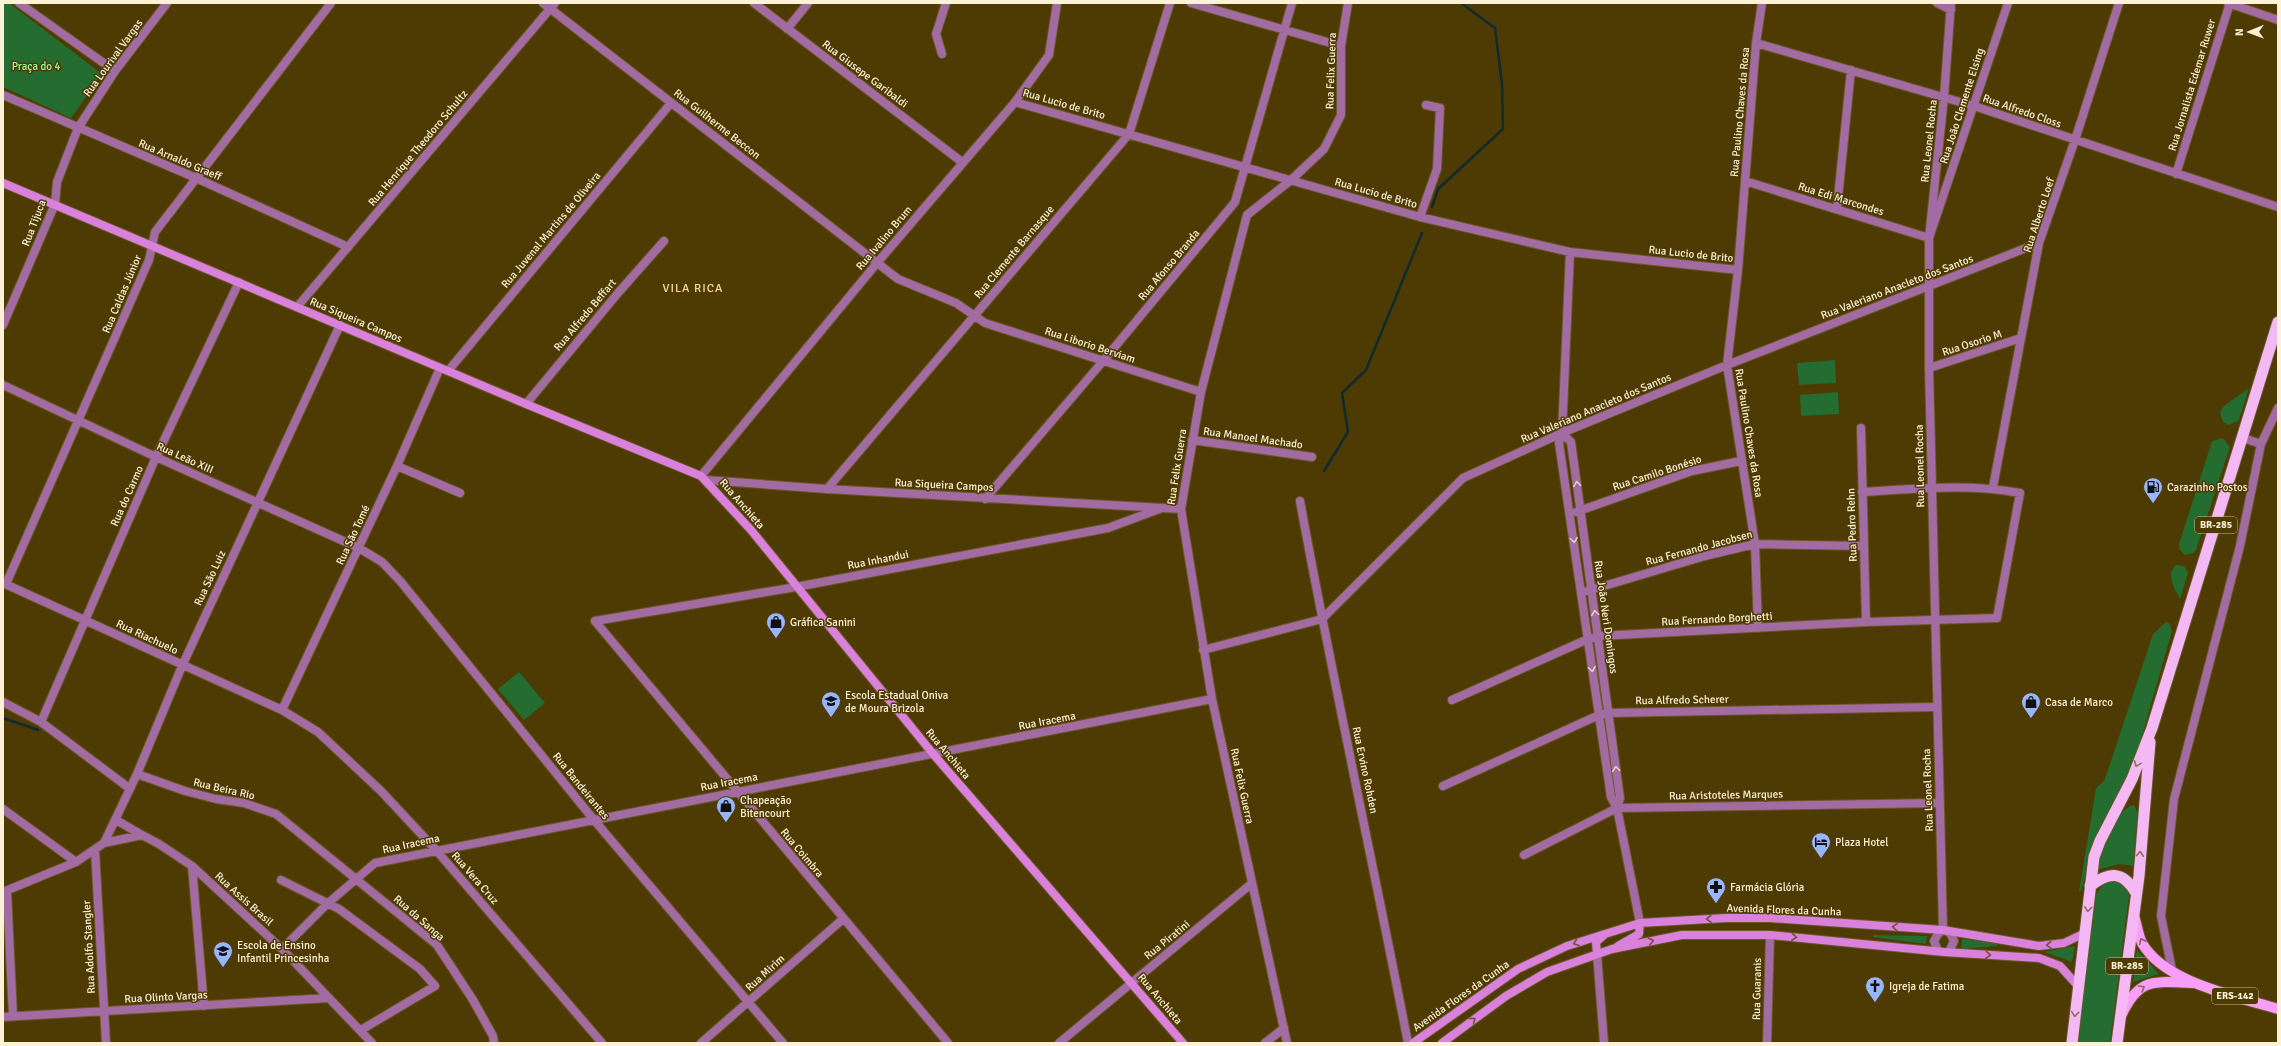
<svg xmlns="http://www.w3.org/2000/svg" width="2281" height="1046" viewBox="0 0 2281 1046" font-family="Signika,sans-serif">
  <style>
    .green { fill: #246c30 }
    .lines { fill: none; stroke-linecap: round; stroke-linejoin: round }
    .stream { stroke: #0f2b2e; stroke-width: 2.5 }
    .minor-casing { stroke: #6a5725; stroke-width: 10 }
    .tertiary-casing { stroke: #6a5725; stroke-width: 10 }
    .secondary-casing { stroke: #6a5725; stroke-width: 10 }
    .primary-casing { stroke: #6a5725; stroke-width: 12 }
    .trunk-casing { stroke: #6a5725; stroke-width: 13 }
    .minor { stroke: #a26ba2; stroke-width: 8 }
    .tertiary { stroke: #a26ba2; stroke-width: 8 }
    .secondary { stroke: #d981db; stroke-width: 8 }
    .primary { stroke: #f89ef9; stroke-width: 10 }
    .trunk { stroke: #f4b9f4; stroke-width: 11 }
    .oneway { stroke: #e6d0ca }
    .oneway2 { stroke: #906d63 }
    .oneway3 { stroke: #784f44 }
    .oneway4 { stroke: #926265 }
    .labels { text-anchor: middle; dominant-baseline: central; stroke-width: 3; stroke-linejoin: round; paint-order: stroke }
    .shield { fill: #4e3a03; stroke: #c8ba97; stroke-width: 1 }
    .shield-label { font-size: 10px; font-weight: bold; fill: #fdf1d7 }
    .street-label { font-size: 11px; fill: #fdf1d7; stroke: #4e3a03 }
    .park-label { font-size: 11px; fill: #95fda0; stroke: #4e3a03 }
    .poi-label { font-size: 11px; fill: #fdf1d7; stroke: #4e3a03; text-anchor: start }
    .neighbourhood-label { font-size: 12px; letter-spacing: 1px; fill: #fbdd9b; stroke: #4e3a03 }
  </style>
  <rect width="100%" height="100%" fill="#4e3a03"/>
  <path class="green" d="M3,3H9L102,74L71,118L3,87Z
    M1835,360L1836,383L1799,385L1797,363Z
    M2249,388L2239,420L2229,425L2223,422L2220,413L2224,406Z
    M1838,392L1839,414L1801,416L1800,395Z
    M2223,438L2230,447L2196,550L2193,553L2185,555L2179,549V544L2212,441Z
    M2176,565L2184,566L2188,573L2180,599C2175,589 2165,575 2176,565Z
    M2166,622L2169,623L2172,631L2134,764L2095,841L2081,891L2079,892L2096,788L2104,781L2109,767L2153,634Z
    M519,672L545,703L524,720L498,689Z
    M2134,805L2138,813L2133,866L2119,864L2097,870C2101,852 2114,809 2134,805Z
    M2110,880L2122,881L2128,890L2129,896L2110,1043H2077L2096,895L2104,882Z
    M1873,935L1927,936L1926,944L1873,937Z
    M1962,939L1997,943V946L1961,949Z
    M2075,946L2072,962L2044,952Z
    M2137,950L2159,974L2133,982Z"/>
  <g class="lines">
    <path class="stream" d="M1432,207L1438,189L1503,129L1502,84L1495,28L1461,3
      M1324,471L1348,432L1342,393L1366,370L1422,233
      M3,718L38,730"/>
    <g class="minor-casing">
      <path id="minor" d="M19,3L115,71
        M543,3L898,279L956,303L985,323L1201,392
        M754,3L962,162
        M1191,3L1341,46
        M1937,3L1951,10
        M2228,3L2278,20
        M787,29L808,3
        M1756,43L1974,106L2278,207
        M942,54L936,34L946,3
        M3,95L196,178L348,247
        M1015,102L1420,217L1570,252L1738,270
        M2176,174L2230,3
        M1745,181L1929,238L1944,97L1951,3
        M55,204L57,182L78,128L115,71L167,3
        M1837,208L1851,70
        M1420,217L1437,169L1440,108L1426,105
        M1570,252L1562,433L1559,443L1611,797L1617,808L1640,923
        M1929,368L2021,338
        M448,371L671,103
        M3,385L156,457L359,548L382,562L401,582L594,820L783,1043
        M526,404L618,293L664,241
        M1861,428L1866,622
        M1562,433L1571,442L1620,798L1617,808
        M2243,438L2261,444
        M1192,440L1312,457
        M397,466L460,493
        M706,480L827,489L1181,509
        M1993,487L2039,243L2075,140L2119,3
        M827,489L1129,134L1170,3
        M985,499L1104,360L1235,202L1292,3
        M1300,501C1333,682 1373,862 1408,1043
        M1576,512L1692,471L1741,461
        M3,583L282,710L318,732L381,791L436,850L602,1043
        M6,584L149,260L155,232L331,3
        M1587,591L1705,556L1755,544L1863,546
        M595,621L796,587L1108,528L1162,508
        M595,621L948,1043
        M1758,628L1755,544L1727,365L1738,270L1756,43L1762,3
        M1203,650L1322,619L1463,478L1562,433L1727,365L2039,243
        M1452,700L1588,639L1598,636L1866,622L1997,618L2020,493C1968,483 1914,489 1862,492
        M3,702L41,722L129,788
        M282,710L397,466L440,368
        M41,722L156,457L239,282
        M137,774L185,791L216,799L244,803L276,814L437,945L473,1000L493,1036L494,1043
        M1443,786L1599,715L1608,713L1936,707
        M3,809L76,862
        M116,820L142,835
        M104,843L137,774L182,666L340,325
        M95,850L106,1043
        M1524,855L1617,808L1940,803
        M192,866L204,1006
        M281,880L339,909L420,969L435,986L361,1030
        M7,891L13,1016
        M3,892L76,862L104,843L142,835L159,844L192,866L282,949L372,1043
        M282,949L327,904L375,863L1212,699
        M1597,954L1604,1043
        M2172,970L2161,916L2174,799L2240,546L2261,444L2278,408
        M3,1017L329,998
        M701,1043L843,919
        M1059,1043L1251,884
        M1265,1043L1284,1028
        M1287,1043L1212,699L1181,509L1201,392L1247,215L1291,180L1324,149L1341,115V46L1348,3
        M1767,1043L1770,935"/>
    </g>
    <g class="tertiary-casing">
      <path id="tertiary" d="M297,307L555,3
        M3,325L55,204
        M701,476L877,263L1015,102L1049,55L1057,3
        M1943,930L1929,368V238L2008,3
        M1944,930L1950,933L1954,941L1949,952
        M1938,951L1934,941L1938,934L1943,930"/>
    </g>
    <g class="secondary-casing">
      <path id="secondary" d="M3,183L526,404L701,476L751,530L934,755L1183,1043
        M1618,946L1639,934L1640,923
        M1597,954L1596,942L1603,936
        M1413,1043L1518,969L1567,946L1640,923L1726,918H1770L1943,930L2039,946L2064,943L2085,933
        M1442,1043L1506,996L1547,972L1612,949L1682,935H1770L1944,952L2039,958L2060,966L2078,986"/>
    </g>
    <g class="primary-casing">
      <path id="primary" d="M2134,916C2137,924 2138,935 2142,943C2165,983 2236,996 2278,1009
        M2122,1014C2140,976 2156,982 2193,983"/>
    </g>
    <g class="trunk-casing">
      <path id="trunk" d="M2090,886C2110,871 2123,871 2136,893
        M2072,1043L2094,857L2100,841L2132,779L2152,728L2278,322
        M2117,1043L2139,876L2150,742"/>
    </g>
    <use href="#minor" class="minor"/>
    <use href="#tertiary" class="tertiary"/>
    <use href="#secondary" class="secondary"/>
    <use href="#primary" class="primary"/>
    <use href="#trunk" class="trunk"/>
  </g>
  <defs><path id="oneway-chevron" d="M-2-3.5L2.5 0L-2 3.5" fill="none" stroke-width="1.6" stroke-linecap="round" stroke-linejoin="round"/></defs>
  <g class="oneway">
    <use href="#oneway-chevron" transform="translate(1577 484) rotate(-98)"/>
    <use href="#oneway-chevron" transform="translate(1574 540) rotate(82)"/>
    <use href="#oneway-chevron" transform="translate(1595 613) rotate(-98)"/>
    <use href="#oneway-chevron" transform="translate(1592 669) rotate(82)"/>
    <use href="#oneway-chevron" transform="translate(1616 769) rotate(-98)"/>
  </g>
  <g class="oneway2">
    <use href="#oneway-chevron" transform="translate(2137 764) rotate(111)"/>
    <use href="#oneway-chevron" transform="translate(2140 854) rotate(-86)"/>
    <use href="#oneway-chevron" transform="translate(2088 909) rotate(96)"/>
    <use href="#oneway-chevron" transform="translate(2075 1014) rotate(96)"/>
  </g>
  <g class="oneway3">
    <use href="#oneway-chevron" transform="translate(1709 919) rotate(178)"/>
    <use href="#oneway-chevron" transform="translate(1895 927) rotate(-176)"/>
    <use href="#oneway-chevron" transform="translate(1794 937) rotate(5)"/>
    <use href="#oneway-chevron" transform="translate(1651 941) rotate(-12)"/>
    <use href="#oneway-chevron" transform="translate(1576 943) rotate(160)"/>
    <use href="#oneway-chevron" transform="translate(2049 945) rotate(177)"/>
    <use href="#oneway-chevron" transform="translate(1988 955) rotate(4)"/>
    <use href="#oneway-chevron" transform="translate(1473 1020) rotate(-37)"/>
  </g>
  <g class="oneway4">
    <use href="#oneway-chevron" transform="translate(2142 941) rotate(-115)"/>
    <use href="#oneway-chevron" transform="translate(2142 988) rotate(-30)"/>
  </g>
  <defs>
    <g id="fuel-pin" transform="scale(1)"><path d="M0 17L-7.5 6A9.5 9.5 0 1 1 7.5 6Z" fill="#98b6fd" stroke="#4e3a03"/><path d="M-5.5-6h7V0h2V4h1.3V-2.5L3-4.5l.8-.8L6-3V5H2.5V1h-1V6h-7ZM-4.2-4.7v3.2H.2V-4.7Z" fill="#111"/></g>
    <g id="shop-pin" transform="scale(1)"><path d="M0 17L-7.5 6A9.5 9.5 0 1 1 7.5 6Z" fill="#98b6fd" stroke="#4e3a03"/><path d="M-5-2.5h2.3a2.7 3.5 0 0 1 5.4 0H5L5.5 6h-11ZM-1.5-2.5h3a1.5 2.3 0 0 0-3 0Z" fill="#111"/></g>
    <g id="school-pin" transform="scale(1)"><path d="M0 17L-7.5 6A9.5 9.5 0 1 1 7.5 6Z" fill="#98b6fd" stroke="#4e3a03"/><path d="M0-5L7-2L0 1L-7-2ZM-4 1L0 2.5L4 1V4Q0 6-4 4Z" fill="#111"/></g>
    <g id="hotel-pin" transform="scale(1)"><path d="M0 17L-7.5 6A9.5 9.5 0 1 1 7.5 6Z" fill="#98b6fd" stroke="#4e3a03"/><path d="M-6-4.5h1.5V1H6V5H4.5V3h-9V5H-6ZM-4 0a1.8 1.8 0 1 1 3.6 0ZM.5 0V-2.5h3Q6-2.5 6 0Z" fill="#111"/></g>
    <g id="pharmacy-pin" transform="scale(1)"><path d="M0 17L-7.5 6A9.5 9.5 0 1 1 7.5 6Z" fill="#98b6fd" stroke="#4e3a03"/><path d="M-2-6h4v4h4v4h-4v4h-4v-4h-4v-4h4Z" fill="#111"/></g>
    <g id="church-pin" transform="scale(1)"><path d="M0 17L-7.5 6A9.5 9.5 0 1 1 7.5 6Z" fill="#98b6fd" stroke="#4e3a03"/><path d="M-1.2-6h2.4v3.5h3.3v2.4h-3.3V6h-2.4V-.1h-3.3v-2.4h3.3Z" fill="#111"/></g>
  </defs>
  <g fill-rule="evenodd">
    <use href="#fuel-pin" x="2153" y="487"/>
    <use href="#shop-pin" x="776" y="622"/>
    <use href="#school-pin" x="831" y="701"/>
    <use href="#shop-pin" x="2031" y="702"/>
    <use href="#shop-pin" x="726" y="806"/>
    <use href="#hotel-pin" x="1821" y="842"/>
    <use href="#pharmacy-pin" x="1716" y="887"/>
    <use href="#school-pin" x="223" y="951"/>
    <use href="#church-pin" x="1875" y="986"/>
  </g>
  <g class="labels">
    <g class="shield">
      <rect x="2195" y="517" width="42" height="16" rx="3"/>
      <rect x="2106" y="958" width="42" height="16" rx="3"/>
      <rect x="2212" y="988" width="46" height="16" rx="3"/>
    </g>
    <g class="shield-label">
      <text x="2216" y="525">BR-285</text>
      <text x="2127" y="966">BR-285</text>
      <text x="2235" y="996">ERS-142</text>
    </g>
    <g class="street-label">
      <text transform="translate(113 58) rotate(-54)">Rua Lourival Vargas</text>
      <text transform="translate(1331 71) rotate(-88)">Rua Felix Guerra</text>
      <text transform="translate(865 74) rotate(37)">Rua Giusepe Garibaldi</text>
      <text transform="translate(2192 85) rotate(-73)">Rua Jornalista Edemar Ruwer</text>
      <text transform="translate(1064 104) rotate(16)">Rua Lucio de Brito</text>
      <text transform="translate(1962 106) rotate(-72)">Rua João Clemente Elsing</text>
      <text transform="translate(2022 111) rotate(19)">Rua Alfredo Closs</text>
      <text transform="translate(1740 112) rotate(-85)">Rua Paulino Chaves da Rosa</text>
      <text transform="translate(717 124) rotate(38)">Rua Guilherme Beccon</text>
      <text transform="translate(1929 141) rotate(-84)">Rua Leonel Rocha</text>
      <text transform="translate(418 148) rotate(-50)">Rua Henrique Theodoro Schultz</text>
      <text transform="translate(180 160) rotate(23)">Rua Arnaldo Graeff</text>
      <text transform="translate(1376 193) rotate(16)">Rua Lucio de Brito</text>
      <text transform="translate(1841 199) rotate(17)">Rua Edi Marcondes</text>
      <text transform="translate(2039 215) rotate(-72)">Rua Alberto Loef</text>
      <text transform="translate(34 223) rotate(-69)">Rua Tijuca</text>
      <text transform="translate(551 230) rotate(-50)">Rua Juvenal Martins de Oliveira</text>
      <text transform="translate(884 238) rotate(-50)">Rua Ivalino Brum</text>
      <text transform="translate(1014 252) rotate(-50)">Rua Clemente Barnasque</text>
      <text transform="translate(1691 254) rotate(6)">Rua Lucio de Brito</text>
      <text transform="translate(1169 265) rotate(-50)">Rua Afonso Branda</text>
      <text transform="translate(1897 287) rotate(-21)">Rua Valeriano Anacleto dos Santos</text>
      <text transform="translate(122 294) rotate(-67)">Rua Caldas Júnior</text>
      <text transform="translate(585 315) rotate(-50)">Rua Alfredo Beffart</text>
      <text transform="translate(356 320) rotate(23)">Rua Siqueira Campos</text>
      <text transform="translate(1972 343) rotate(-18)">Rua Osorio M</text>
      <text transform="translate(1090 345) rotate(18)">Rua Liborio Berviam</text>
      <text transform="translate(1596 408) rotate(-23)">Rua Valeriano Anacleto dos Santos</text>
      <text transform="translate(1749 433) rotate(81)">Rua Paulino Chaves da Rosa</text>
      <text transform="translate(1253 438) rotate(8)">Rua Manoel Machado</text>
      <text transform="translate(185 458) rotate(24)">Rua Leão XIII</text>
      <text transform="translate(1920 466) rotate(-91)">Rua Leonel Rocha</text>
      <text transform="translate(1177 467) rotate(-81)">Rua Felix Guerra</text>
      <text transform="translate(1657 473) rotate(-18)">Rua Camilo Bonésio</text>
      <text transform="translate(944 485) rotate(3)">Rua Siqueira Campos</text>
      <text transform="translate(127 496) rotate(-66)">Rua do Carmo</text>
      <text transform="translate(742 504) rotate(49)">Rua Anchieta</text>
      <text transform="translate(1852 525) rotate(-92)">Rua Pedro Rehn</text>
      <text transform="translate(353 535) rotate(-65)">Rua São Tomé</text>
      <text transform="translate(1699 548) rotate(-15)">Rua Fernando Jacobsen</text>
      <text transform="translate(878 560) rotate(-11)">Rua Inhandui</text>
      <text transform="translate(210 578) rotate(-65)">Rua São Luiz</text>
      <text transform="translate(1606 617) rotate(82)">Rua João Neri Domingos</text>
      <text transform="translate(1717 619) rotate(-3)">Rua Fernando Borghetti</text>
      <text transform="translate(147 637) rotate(25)">Rua Riachuelo</text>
      <text transform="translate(1682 700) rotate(-1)">Rua Alfredo Scherer</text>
      <text transform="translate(1047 721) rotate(-11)">Rua Iracema</text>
      <text transform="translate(948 754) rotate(50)">Rua Anchieta</text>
      <text transform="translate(1365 770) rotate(78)">Rua Ervino Rohden</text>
      <text transform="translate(729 782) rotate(-11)">Rua Iracema</text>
      <text transform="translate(581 786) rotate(51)">Rua Bandeirantes</text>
      <text transform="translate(1242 786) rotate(78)">Rua Felix Guerra</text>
      <text transform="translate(224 789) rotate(13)">Rua Beira Rio</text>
      <text transform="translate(1928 790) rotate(-92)">Rua Leonel Rocha</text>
      <text transform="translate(1726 795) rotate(-1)">Rua Aristoteles Marques</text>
      <text transform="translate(411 844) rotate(-12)">Rua Iracema</text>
      <text transform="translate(802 853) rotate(50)">Rua Coimbra</text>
      <text transform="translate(475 878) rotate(49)">Rua Vera Cruz</text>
      <text transform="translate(244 899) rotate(42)">Rua Assis Brasil</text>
      <text transform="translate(1784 910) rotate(2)">Avenida Flores da Cunha</text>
      <text transform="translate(419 918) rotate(41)">Rua da Sanga</text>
      <text transform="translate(1167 940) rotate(-39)">Rua Piratini</text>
      <text transform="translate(89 947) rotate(-93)">Rua Adolfo Stangler</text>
      <text transform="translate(765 973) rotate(-42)">Rua Mirim</text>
      <text transform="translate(1757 989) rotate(-89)">Rua Guaranis</text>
      <text transform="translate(1461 996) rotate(-35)">Avenida Flores da Cunha</text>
      <text transform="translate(166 997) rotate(-3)">Rua Olinto Vargas</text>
      <text transform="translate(1160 999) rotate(50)">Rua Anchieta</text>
    </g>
    <g class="park-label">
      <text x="36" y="66">Praça do 4</text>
    </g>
    <g class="poi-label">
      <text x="2167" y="487">Carazinho Postos</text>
      <text x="790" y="622">Gráfica Sanini</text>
      <text x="845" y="695">Escola Estadual Oniva<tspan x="845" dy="13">de Moura Brizola</tspan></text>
      <text x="2045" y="702">Casa de Marco</text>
      <text x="740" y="800">Chapeação<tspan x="740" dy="13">Bitencourt</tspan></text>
      <text x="1835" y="842">Plaza Hotel</text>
      <text x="1730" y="887">Farmácia Glória</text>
      <text x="237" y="945">Escola de Ensino<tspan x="237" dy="13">Infantil Princesinha</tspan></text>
      <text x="1889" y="986">Igreja de Fatima</text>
    </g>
    <g class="neighbourhood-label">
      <text x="693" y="288">VILA RICA</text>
    </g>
  </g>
  <rect width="2281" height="1046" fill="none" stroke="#fdf1d7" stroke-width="8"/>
  <g transform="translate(2249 32) rotate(269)" stroke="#4e3a03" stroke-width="3" paint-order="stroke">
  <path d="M0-3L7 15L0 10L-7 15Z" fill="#fdf1d7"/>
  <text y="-6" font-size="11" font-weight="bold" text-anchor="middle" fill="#fdf1d7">N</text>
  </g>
</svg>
